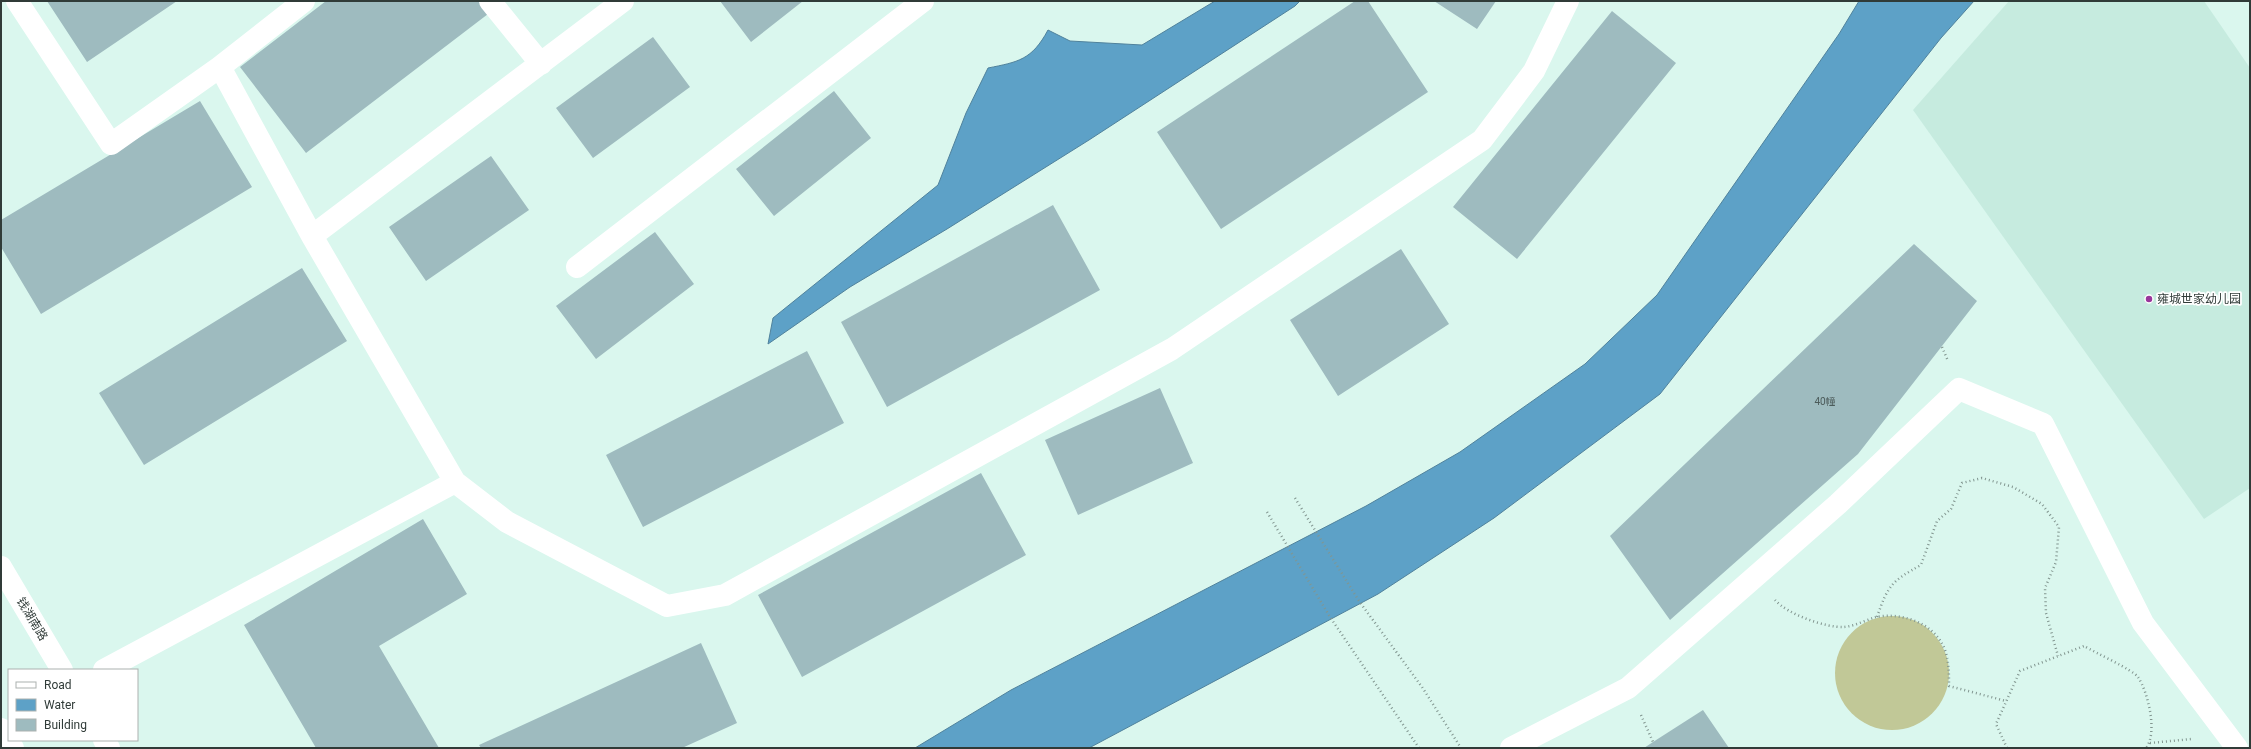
<svg xmlns="http://www.w3.org/2000/svg" width="2251" height="749" viewBox="0 0 2251 749" font-family="Roboto,'Noto Sans SC',sans-serif">
  <style>
    .built { fill: #c6ebdf }
    .green { fill: #c1c897 }
    .water { fill: #5da1c7; stroke: #50829c }
    .building { fill: #9ebbbf }
    .lines { fill: none; stroke-linecap: round; stroke-linejoin: round }
    .path { stroke: #829690; stroke-width: 2.5; stroke-dasharray: 1 3; stroke-linecap: butt }
    .minor { stroke: #fff; stroke-width: 22 }
    .major { stroke: #fff; stroke-width: 22 }
    .poi-dot { fill: #99369c; stroke: #fff; stroke-width: 1.5 }
    .labels { text-anchor: middle; dominant-baseline: central; stroke-width: 3.5; stroke-linejoin: round; paint-order: stroke }
    .number-label { font-size: 10px; fill: #4c5b5a }
    .poi-label { font-size: 12px; fill: #303b38; stroke: #fff; text-anchor: start }
    .street-label { font-size: 12px; fill: #303b38; stroke: #fff }
  </style>
  <rect width="100%" height="100%" fill="#daf7ee"/>
  <path class="built" d="M2009,1H2204L2250,68V488L2204,519L1913,110Z"/>
  <path class="green" d="M1835 673a57 57 0 1 1 114 0a57 57 0 1 1-114 0Z"/>
  <path class="water" d="M1215,1H1300L1295,6L1089,140L947,229L850,287L768,344L773,318L938,185L966,113L988,68C1018,62 1032,60 1048,30L1070,41L1142,45Z
    M1859,1H1974L1941,38L1660,394L1494,518L1378,594L1089,748H915L1011,690L1366,506L1460,452L1585,364L1657,295L1839,34Z"/>
  <path class="building" d="M47,1H177L87,62Z
    M326,1H478L488,14L306,153L240,67Z
    M720,1H803L751,42Z
    M1355,1H1368L1428,92L1221,229L1157,132Z
    M1434,1H1496L1477,29Z
    M1612,11L1676,63L1517,259L1453,207Z
    M653,37L690,87L593,158L556,108Z
    M834,91L871,138L774,216L736,169Z
    M200,101L252,187L41,314L1,247V220Z
    M491,156L529,210L426,281L389,227Z
    M1053,205L1100,290L887,407L841,322Z
    M655,232L694,284L596,359L556,306Z
    M1914,244L1977,301L1858,454L1670,620L1610,536Z
    M1401,249L1449,324L1338,396L1290,320Z
    M302,268L347,341L144,465L99,393Z
    M807,351L844,423L643,527L606,455Z
    M1160,388L1193,463L1078,515L1045,440Z
    M981,473L1026,555L802,677L758,595Z
    M423,519L467,594L379,646L439,748H316L244,625Z
    M701,643L737,723L682,748H481L479,745Z
    M1703,710L1729,748H1644L1653,742Z"/>
  <g class="lines">
    <path class="path" d="M1942,347L1948,361
      M1295,498L1359,601L1422,687L1461,748
      M1267,512L1330,617L1419,748
      M1775,600C1787,614 1826,628 1844,627C1855,626 1866,620 1876,617C1902,612 1935,623 1945,650C1949,662 1949,673 1949,686L2006,701
      M1877,617C1888,585 1892,581 1921,565L1937,521L1951,509L1962,483L1982,478L2013,487L2042,504L2059,527L2056,562L2045,588L2046,613L2058,656
      M1641,715L1653,742
      M2150,743L2192,739
      M2007,748L1996,724L2020,671L2084,646C2094,652 2133,670 2138,677C2148,692 2158,733 2146,748"/>
    <path class="minor" d="M17,1L111,144L220,67
      M304,1L220,67L312,236L623,1
      M490,1L541,64
      M312,236L455,482
      M577,267L923,1
      M104,670L455,482L507,522L667,606L725,595L1172,349L1482,140L1534,71L1568,1
      M1511,748L1628,688L1838,504L1959,389L2043,424L2143,623L2237,748"/>
    <path class="major" d="M1,567L62,670
      M1,729L13,748
      M104,740L109,748"/>
  </g>
  <circle class="poi-dot" cx="2149" cy="299" r="4"/>
  <g class="labels">
    <g class="number-label">
      <text x="1825" y="401">40幢</text>
    </g>
    <g class="poi-label">
      <text x="2157" y="299">雍城世家幼儿园</text>
    </g>
    <g class="street-label">
      <text transform="translate(32 619) rotate(59)">钱湖南路</text>
    </g>
  </g>
  <rect width="2251" height="749" fill="none" stroke="#303b38" stroke-width="4"/>
  <rect x="8" y="669" width="130" height="72" fill="#ffffff" stroke="#acb1af"/>
  <rect x="16" y="682" width="20" height="6" fill="#ffffff" stroke="#acb1af"/>
  <text x="44" y="689" font-size="12" fill="#303b38">Road</text>
  <rect x="16" y="699" width="20" height="12" fill="#5da1c7" stroke="#acb1af"/>
  <text x="44" y="709" font-size="12" fill="#303b38">Water</text>
  <rect x="16" y="719" width="20" height="12" fill="#9ebbbf" stroke="#acb1af"/>
  <text x="44" y="729" font-size="12" fill="#303b38">Building</text>
</svg>
